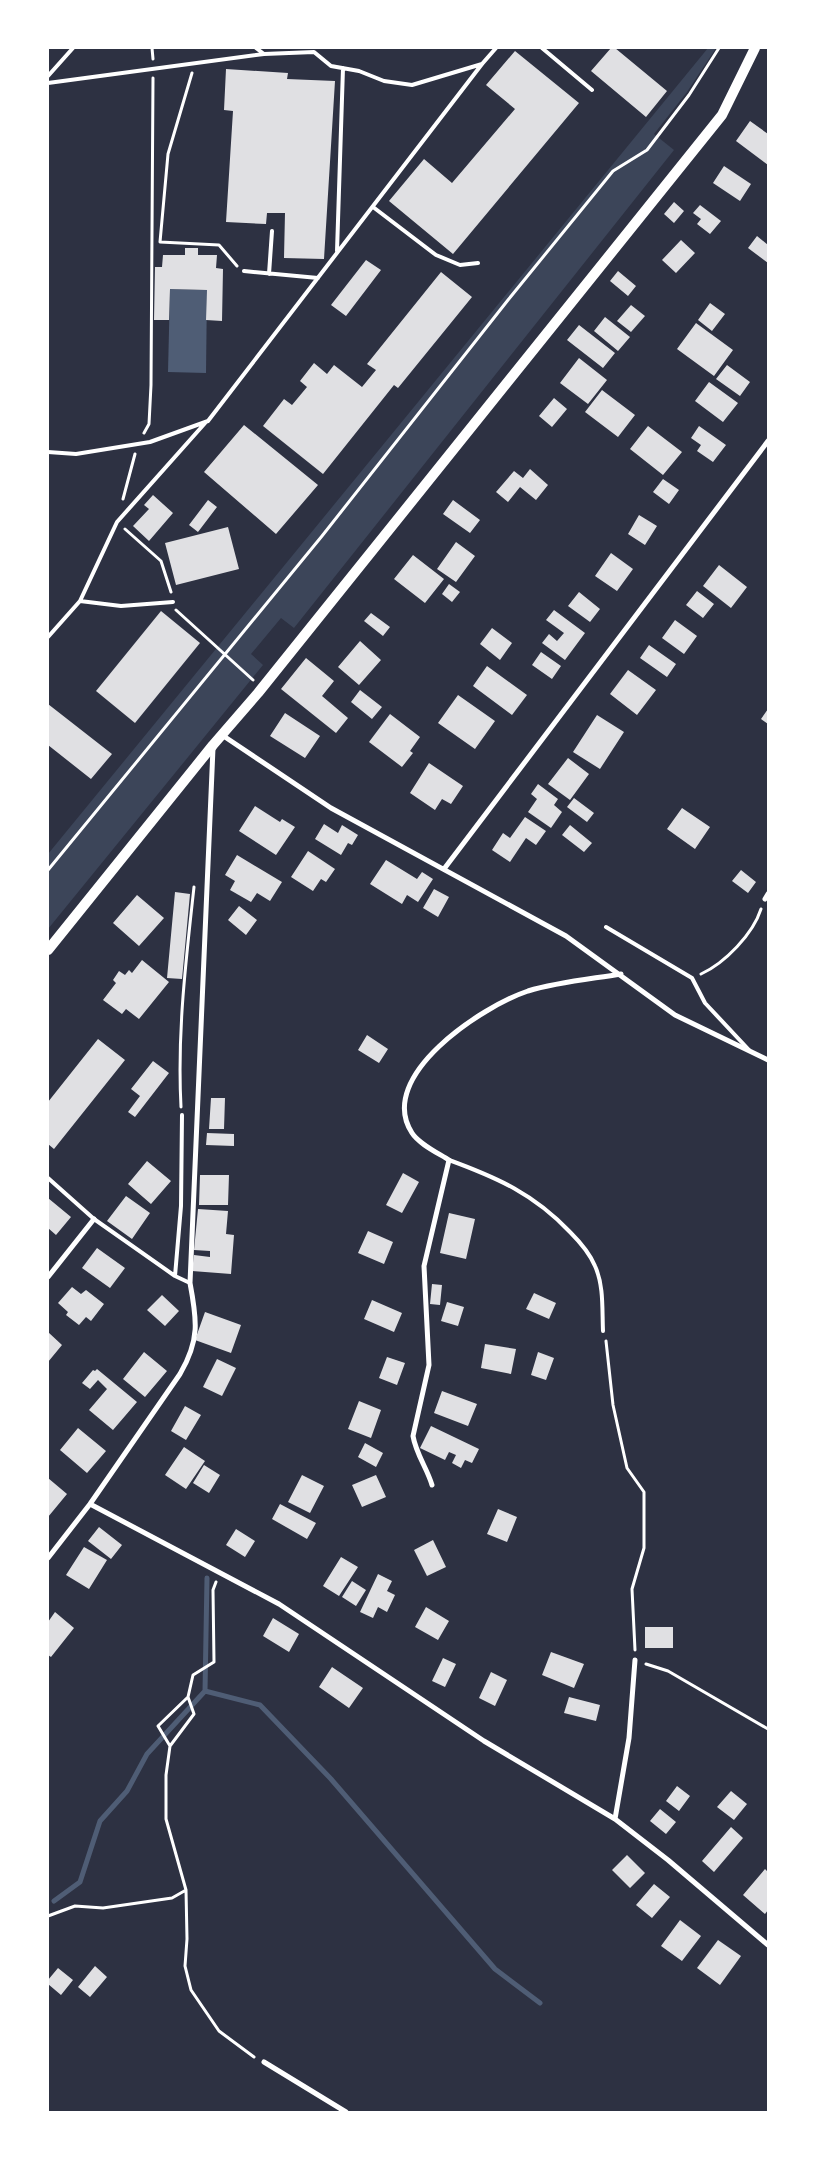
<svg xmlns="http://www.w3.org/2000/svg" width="816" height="2160" viewBox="0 0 816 2160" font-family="Arial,sans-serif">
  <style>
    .green { fill: #3c4559 }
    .water { fill: #4f5d75 }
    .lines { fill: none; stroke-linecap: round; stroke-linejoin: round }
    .stream { stroke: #4f5d75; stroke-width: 5 }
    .building { fill: #e0e0e3 }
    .path { stroke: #fff; stroke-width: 3 }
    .service { stroke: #fff; stroke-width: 4 }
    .minor { stroke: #fff; stroke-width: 5 }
    .secondary { stroke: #fff; stroke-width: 10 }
  </style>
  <rect width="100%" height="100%" fill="#2d3142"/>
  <path class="green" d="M708,48H716L687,92L654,134L674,150L294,628L281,618L251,654L263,665L48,929V854Z"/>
  <path class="water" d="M170,289L207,290L206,373L168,372Z"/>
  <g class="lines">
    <path class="stream" d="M205,1691L207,1578
      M54,1901L80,1882L100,1821L127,1791L147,1754L205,1691L260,1705L331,1779L495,1969L540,2003"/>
  </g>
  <path class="building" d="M611,48H615L667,91L646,117L591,71Z
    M515,51L579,103L453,254L389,201L424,159L452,183L515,109L486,85Z
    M226,69L288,73L287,79L335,81L324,259L284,258L285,213H267L266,224L226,222L233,111L224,110Z
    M750,121L768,134V165L736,141Z
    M724,166L751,184L740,201L713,183Z
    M674,202L684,211L674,223L664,214Z
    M700,205L721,221L710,234L697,224L701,219L693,213Z
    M757,236L768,245V263L748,248Z
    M681,240L695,253L676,273L662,260Z
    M185,248H198V255H217L216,268L223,269L222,321L206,320L207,290L170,289L169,320H154L155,267H162L163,255H185Z
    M366,260L381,270L346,316L331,305Z
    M618,271L636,286L628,296L610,281Z
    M441,272L472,297L398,388L394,385L323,474L263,426L284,399L292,405L307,387L300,381L314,363L327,374L334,365L362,387L376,370L367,364Z
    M710,303L725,314L712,331L698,320Z
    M631,305L645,316L631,332L617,321Z
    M605,317L630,337L618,351L594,331Z
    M696,323L733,350L714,376L677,349Z
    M579,325L615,353L603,368L567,340Z
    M579,358L607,380L588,404L560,383Z
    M727,365L750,382L740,396L716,379Z
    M709,382L738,403L723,422L695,401Z
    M602,390L635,415L618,437L585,412Z
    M554,398L567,409L552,427L539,416Z
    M244,425L318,485L276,534L204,472Z
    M648,426L682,452L663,475L630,449Z
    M699,426L726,445L713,462L697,451L701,445L691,438Z
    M530,469L548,485L536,500L520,487L508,502L496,492L514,471L523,478Z
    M663,479L679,490L669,504L653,492Z
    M153,495L173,513L149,541L133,526L149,509L144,505Z
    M208,500L217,507L198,532L189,525Z
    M453,500L480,520L470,533L443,514Z
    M639,515L657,526L645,545L628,534Z
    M228,527L239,569L176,585L165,543Z
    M456,542L475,556L456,582L437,569Z
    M611,553L633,569L617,591L595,576Z
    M413,555L444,579L425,603L394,579Z
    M719,565L747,587L731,608L703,586Z
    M449,584L460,592L452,602L442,594Z
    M697,591L714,604L703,618L686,605Z
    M579,592L600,609L590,622L568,606Z
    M554,610L585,633L565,660L542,643L549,634L557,641L564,633L546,620Z
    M161,611L200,643L135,723L96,691Z
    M371,613L390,627L383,636L364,621Z
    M675,620L697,636L684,654L662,638Z
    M492,628L512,643L500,660L480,644Z
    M360,641L381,660L359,685L338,667Z
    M649,645L676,664L667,677L640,658Z
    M541,652L561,666L552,679L532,665Z
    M306,658L334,681L322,696L348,718L336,733L281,689Z
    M487,666L527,695L512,715L473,686Z
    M628,670L656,690L637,715L610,694Z
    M360,690L382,707L372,719L351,702Z
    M458,695L495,721L475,749L438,723Z
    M48,704L112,754L91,779L48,745Z
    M768,709V724L761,719Z
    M285,713L320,736L305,758L270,736Z
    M390,714L420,737L410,751L413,753L402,767L369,742Z
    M597,715L624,732L600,769L573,752Z
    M568,758L589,774L570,800L548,784Z
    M429,763L463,786L451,804L442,799L435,810L410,793Z
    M538,784L558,799L554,805L562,812L551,828L528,812L537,799L531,794Z
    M574,798L594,813L587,822L567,807Z
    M255,806L280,822L282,819L295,827L276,855L239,831Z
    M682,808L710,827L695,849L667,829Z
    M525,817L546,831L536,845L526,838L510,862L492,850L503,833L510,838Z
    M324,824L338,833L342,825L358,835L352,845L348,843L341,855L315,839Z
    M570,825L592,843L584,852L562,835Z
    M308,851L335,869L326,882L321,879L313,891L291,877Z
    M237,855L282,882L270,901L257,893L251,902L230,890L235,881L225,875Z
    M386,860L417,879L422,872L433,879L418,902L407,895L402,904L370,884Z
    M741,870L756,882L748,893L732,881Z
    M434,889L449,897L438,917L423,908Z
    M175,892L190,894L182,979L167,978Z
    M137,895L164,918L139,946L113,923Z
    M239,906L257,920L246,935L228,920Z
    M142,960L169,982L139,1019L126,1009L122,1014L103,1000L116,983L113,980L119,971L125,975L129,970L132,973Z
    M367,1035L388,1049L379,1063L358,1050Z
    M98,1039L125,1060L54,1149L48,1144V1102Z
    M153,1061L169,1073L135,1117L128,1112L140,1096L131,1089Z
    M211,1098H225L224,1129H209Z
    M207,1133L234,1134V1146L206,1145Z
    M147,1161L171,1181L151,1204L128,1184Z
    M403,1173L419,1182L402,1213L386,1205Z
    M200,1175H229L228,1205H199Z
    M126,1196L150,1213L132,1239L107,1221Z
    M48,1198L71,1217L56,1235L48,1228Z
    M198,1209L228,1211L226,1234L234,1235L231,1274L192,1271L194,1255L210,1257V1251L194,1250Z
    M449,1213L475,1219L466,1259L440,1253Z
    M368,1231L393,1242L384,1264L358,1253Z
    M97,1248L125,1268L110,1288L82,1268Z
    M432,1284L442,1285L440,1305L430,1304Z
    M72,1287L81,1294L86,1290L104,1304L91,1321L86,1317L79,1325L66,1315L68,1312L58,1303Z
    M534,1293L556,1303L549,1319L526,1309Z
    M162,1295L179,1311L165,1326L147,1310Z
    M372,1300L402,1313L394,1332L364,1319Z
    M447,1302L464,1307L458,1326L441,1321Z
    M205,1312L241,1325L231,1353L195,1340Z
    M48,1332L62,1345L48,1362Z
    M485,1344L516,1349L511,1374L481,1368Z
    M144,1352L167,1371L145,1397L123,1379Z
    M538,1352L554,1358L546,1380L531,1375Z
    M387,1357L405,1363L397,1385L379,1378Z
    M217,1359L236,1368L222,1396L203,1387Z
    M97,1369L137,1402L113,1430L89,1410L107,1389L98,1380L90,1389L82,1383L93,1370L95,1371Z
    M442,1391L477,1404L468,1426L434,1413Z
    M359,1401L381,1410L371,1438L348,1429Z
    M185,1406L201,1415L186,1440L171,1431Z
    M431,1426L479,1449L472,1463L465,1460L461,1468L452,1463L456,1455L449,1452L445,1460L420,1448Z
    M78,1428L106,1451L87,1473L60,1450Z
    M365,1443L383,1453L376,1467L358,1457Z
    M184,1447L205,1461L186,1489L165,1475Z
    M204,1465L220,1475L209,1493L193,1483Z
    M302,1475L324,1486L310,1513L288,1502Z
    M376,1475L386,1497L362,1507L352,1485Z
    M48,1478L67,1494L48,1517Z
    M280,1504L316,1523L307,1539L272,1519Z
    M498,1509L517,1517L507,1542L487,1534Z
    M99,1527L122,1545L111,1559L88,1541Z
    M236,1529L255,1541L245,1557L226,1545Z
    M433,1540L446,1567L427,1576L414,1550Z
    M84,1547L107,1560L89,1589L66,1575Z
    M341,1557L358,1567L339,1596L323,1586Z
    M378,1574L392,1581L387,1591L395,1595L387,1612L378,1607L373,1618L360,1612Z
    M352,1581L366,1590L356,1606L342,1597Z
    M426,1607L449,1621L438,1640L415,1627Z
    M55,1612L74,1628L51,1657L48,1655V1622Z
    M273,1618L299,1634L289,1652L263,1636Z
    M645,1627H673V1648H645Z
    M551,1652L584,1664L574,1688L542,1675Z
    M443,1658L456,1664L445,1687L432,1681Z
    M332,1667L363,1688L349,1708L319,1687Z
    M491,1672L507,1680L495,1706L479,1698Z
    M569,1697L600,1705L596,1721L564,1713Z
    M677,1786L690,1796L679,1811L666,1801Z
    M731,1791L747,1804L734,1820L717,1807Z
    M660,1809L676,1822L666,1834L650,1821Z
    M731,1827L743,1838L714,1872L702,1861Z
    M627,1855L645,1873L630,1888L612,1870Z
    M765,1869L768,1872V1910L765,1914L743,1895Z
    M654,1884L670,1897L652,1918L636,1905Z
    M680,1920L701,1936L682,1961L661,1946Z
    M718,1940L741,1956L720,1985L697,1968Z
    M95,1966L107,1977L90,1997L78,1987Z
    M58,1968L73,1980L61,1995L48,1984V1980Z"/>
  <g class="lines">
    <path class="path" d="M152,48L153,59
      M192,73L168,154L160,242L219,245L237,266
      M144,433L149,424L151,385L153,78
      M123,499L135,454
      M125,529L161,561L171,592
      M176,610L253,680
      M48,870L322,536L508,300L613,171L647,150L689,95L719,48
      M701,974C725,963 753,934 761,909
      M181,1107C177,1033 186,960 194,887
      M606,1341L613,1405L627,1468L644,1492V1548L632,1589L635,1650
      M646,1664L668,1671L768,1729
      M170,1746L158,1726L188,1697
      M186,1890L166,1819V1775L170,1746L194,1714L188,1697L193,1675L214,1662L213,1590L216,1582
      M48,1916L75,1906L103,1908L172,1898L186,1890L187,1939L185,1966L191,1990L219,2031L254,2057"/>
    <path class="service" d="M256,48L264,54
      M542,48L592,90
      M48,76L73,48
      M48,83L264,54L314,52L331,66L359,71L384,81L412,85L482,64L496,48
      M373,207L436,255L460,265L478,263
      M337,251L343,68
      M244,271L318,278
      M269,274L272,231
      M48,452L76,454L150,442L208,421L482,64
      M80,601L121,606L173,602
      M48,637L80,601L117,522L206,422
      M606,927L692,978L705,1003L749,1050
      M449,1160C498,1178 534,1194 570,1232C579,1241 590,1254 595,1266C604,1286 602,1309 603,1331
      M48,1178L94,1219L175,1276L190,1283
      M175,1276L181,1206L182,1115"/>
    <path class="minor" d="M222,735L331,808L566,936L675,1015L768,1060
      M444,869L768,441
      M765,899L768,894
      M48,1277L94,1219
      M432,1485C427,1468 416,1454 413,1436L429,1365L424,1266L449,1160C438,1153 419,1144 412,1133C375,1076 483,1006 528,991C558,982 591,979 621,974
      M90,1504L279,1604L484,1741L615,1819L668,1860L768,1945
      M48,1558L90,1504L180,1374C200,1340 197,1320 190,1283L213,748
      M615,1819L629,1738L635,1660
      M264,2062L346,2112"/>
    <path class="secondary" d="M48,950L213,745L258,693L722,115L755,48"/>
  </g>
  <rect width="816" height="2160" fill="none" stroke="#ffffff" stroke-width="98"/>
</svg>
